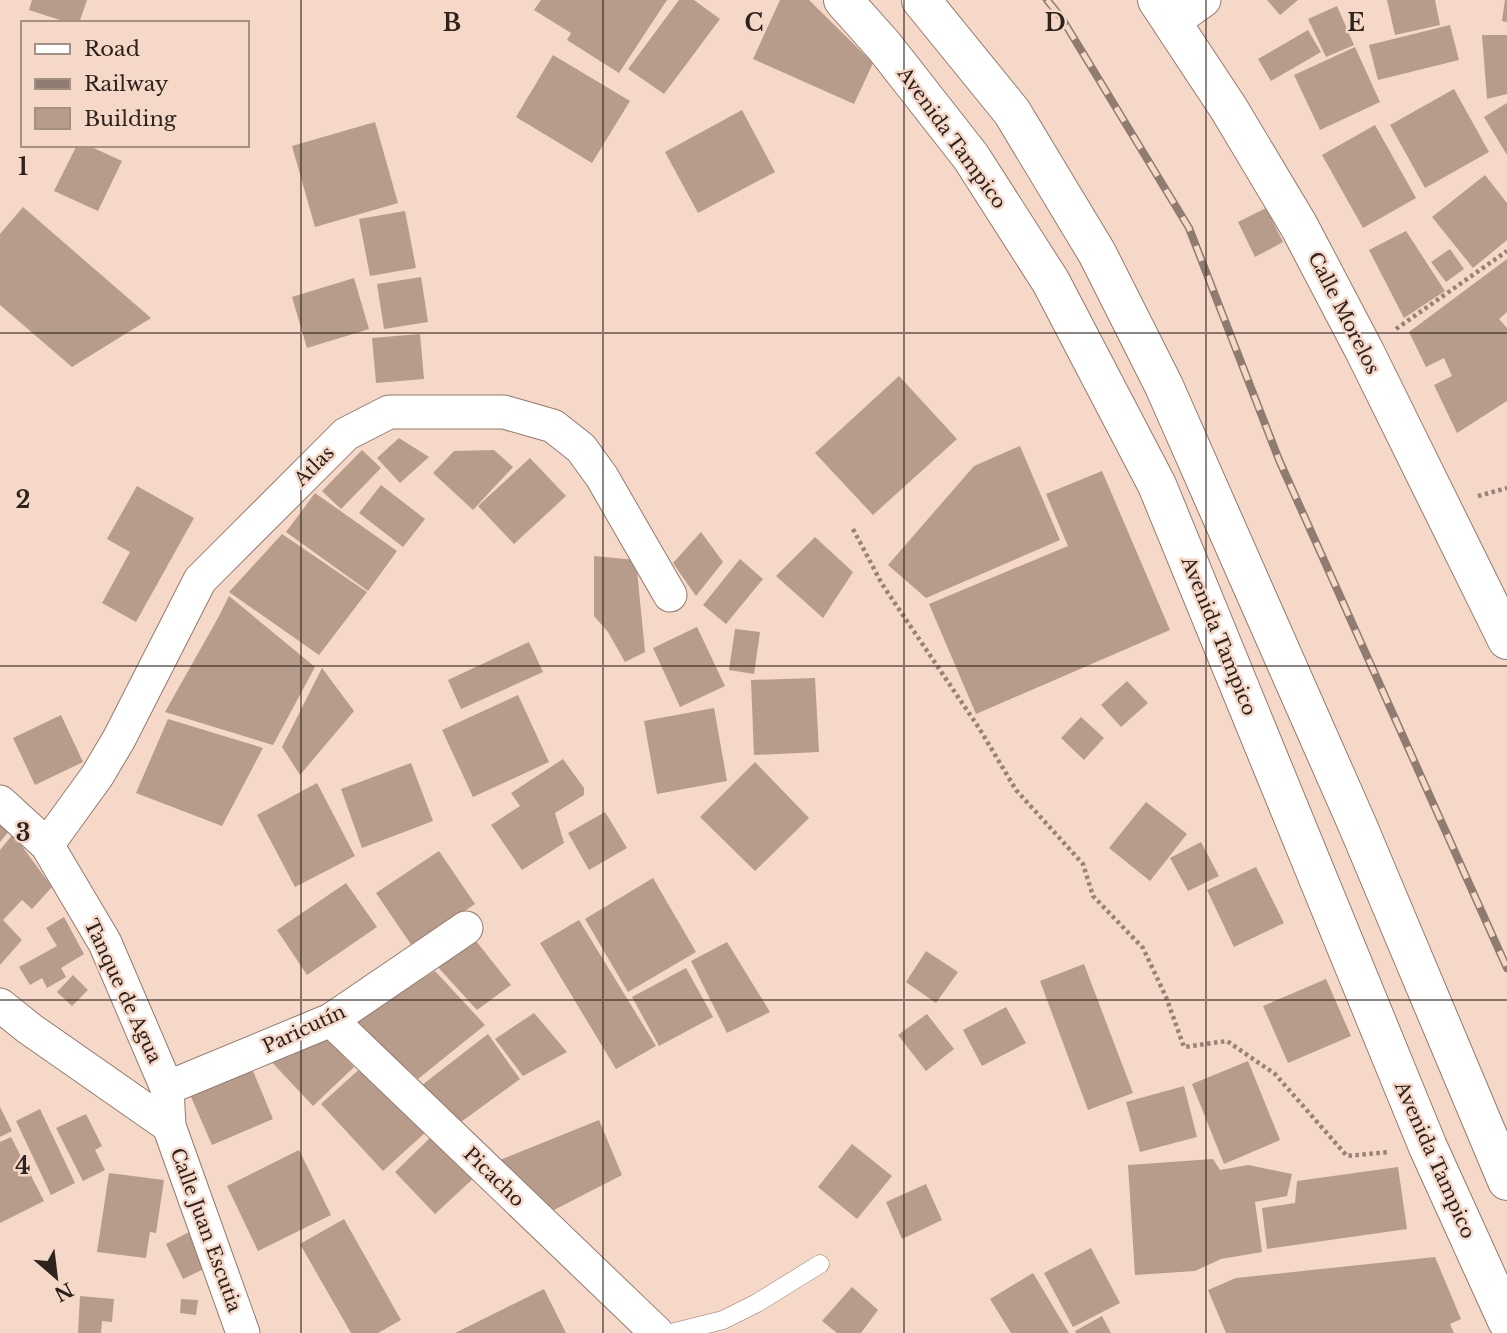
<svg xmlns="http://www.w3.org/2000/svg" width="1507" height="1333" viewBox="0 0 1507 1333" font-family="'Libre Baskerville',serif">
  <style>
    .building { fill: #b79b8b }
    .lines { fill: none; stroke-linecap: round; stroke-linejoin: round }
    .lane-casing { stroke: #947a6c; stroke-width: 19 }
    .street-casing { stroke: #947a6c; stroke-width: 35 }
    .secondary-casing { stroke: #947a6c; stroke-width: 40 }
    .primary-casing { stroke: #947a6c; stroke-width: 40 }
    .path { stroke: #968276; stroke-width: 4.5; stroke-dasharray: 3.5 3.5; stroke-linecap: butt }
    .lane { stroke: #fff; stroke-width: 18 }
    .street { stroke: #fff; stroke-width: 33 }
    .secondary { stroke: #fff; stroke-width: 38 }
    .primary { stroke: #fff; stroke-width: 38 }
    .rail-casing { stroke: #8f7b70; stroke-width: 8 }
    .rail { stroke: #f5d8c8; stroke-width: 5; stroke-dasharray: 16; stroke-linecap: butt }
    .grid { fill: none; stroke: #2e231d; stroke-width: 2; stroke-opacity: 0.55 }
    .labels { text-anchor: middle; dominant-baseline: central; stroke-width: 5; stroke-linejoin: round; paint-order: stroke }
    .street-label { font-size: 19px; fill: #2e231d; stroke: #f5d8c8 }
    .grid-label { font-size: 23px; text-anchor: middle; font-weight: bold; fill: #2e231d; stroke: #f5d8c8; stroke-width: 5; stroke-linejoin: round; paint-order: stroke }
  </style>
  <rect width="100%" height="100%" fill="#f5d8c8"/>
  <path class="building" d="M32,0H87L79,23H69L29,10Z
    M541,0H667L619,73L567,40L571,33L534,10Z
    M679,0H694L720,19L664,94L628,69Z
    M780,0H809L873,63L854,104L753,59Z
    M1267,0H1298L1280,15Z
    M1387,0H1435L1440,25L1395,35Z
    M1505,0H1507V22L1502,21Z
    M1337,6L1354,45L1326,57L1308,19Z
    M1450,25L1459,60L1378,80L1369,45Z
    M1308,30L1321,52L1271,81L1258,59Z
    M1482,35H1507V94L1487,99Z
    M1355,47L1380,102L1320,130L1294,75Z
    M553,55L630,101L592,163L516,117Z
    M1454,89L1489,152L1425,188L1390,125Z
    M1507,103V155L1484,117Z
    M742,110L775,172L698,213L665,152Z
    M375,122L398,203L315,227L292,146Z
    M1375,125L1416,198L1363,228L1322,155Z
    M77,145H87L122,161L98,211L54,191Z
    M1485,175L1507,203V240L1473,268L1432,217Z
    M23,207L151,318L72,367L0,305V234Z
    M1266,208L1283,242L1255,257L1238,222Z
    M405,211L416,268L370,276L359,219Z
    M1406,231L1445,291L1404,318L1369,250Z
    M1450,249L1464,269L1446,282L1431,262Z
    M1507,259V312L1499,319L1507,328V401L1457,433L1434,385L1452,376L1444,358L1426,367L1409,332Z
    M421,277L428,322L384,329L377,284Z
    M354,278L369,329L307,348L292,297Z
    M420,334L424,379L376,383L372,338Z
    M899,376L957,439L873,515L815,453Z
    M399,438L429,457L400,483L377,458Z
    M1020,446L1060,540L926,598L888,565L974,466Z
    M362,450L381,468L341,509L322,491Z
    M494,450L513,467L473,510L433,473L454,451Z
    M530,458L566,496L514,544L478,506Z
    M1102,471L1170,630L976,714L929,604L1068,546L1046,494Z
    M381,485L425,519L403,547L359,513Z
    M137,486L194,518L136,622L102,603L130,552L107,539Z
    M315,493L397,551L368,591L286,532Z
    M701,532L723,562L696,596L673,563Z
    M282,534L367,592L319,655L229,592Z
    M815,537L853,572L823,618L776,576Z
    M594,556L636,560L645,652L625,662L608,632L594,616Z
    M740,559L763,579L726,624L703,605Z
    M229,596L315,667L273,745L165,712L218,618Z
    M697,627L725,686L680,707L653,648Z
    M735,629L760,632L754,674L729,670Z
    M529,642L543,672L461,709L448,680Z
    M322,668L354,711L300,775L282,747Z
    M815,678L819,752L754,755L751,680Z
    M1127,681L1148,703L1121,727L1101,705Z
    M518,695L549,762L473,797L442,730Z
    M714,708L727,781L657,794L644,721Z
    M61,715L83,762L35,785L13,738Z
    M1081,717L1104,738L1084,760L1061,738Z
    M168,719L263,748L222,826L136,793Z
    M563,759L584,788V795L555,813L564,843L522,870L491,825L520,806L511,793Z
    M755,762L809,818L755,871L700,817Z
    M411,763L433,821L362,848L341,789Z
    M317,783L355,856L295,887L257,815Z
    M1146,802L1187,834L1150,881L1109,848Z
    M605,812L627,848L589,870L568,833Z
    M0,823L9,831L0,842Z
    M13,834L52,887L32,909L22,900L3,920L22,940L0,965V850Z
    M1201,842L1219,876L1188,891L1170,858Z
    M439,851L475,904L412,946L376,893Z
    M1256,867L1284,923L1234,947L1207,890Z
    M653,878L696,952L628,992L585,919Z
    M346,883L377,927L307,975L277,930Z
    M64,917L84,954L61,968L66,977L47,988L42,978L30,985L19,967L57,946L46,928Z
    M579,920L656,1046L616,1069L540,943Z
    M476,941L511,985L477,1010L436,965Z
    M727,942L770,1012L727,1033L691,961Z
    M926,951L958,972L936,1003L906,982Z
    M1084,964L1133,1093L1088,1110L1040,981Z
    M686,968L713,1017L659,1046L632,997Z
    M435,971L485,1025L418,1079L354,1020Z
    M73,975L88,990L72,1006L57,992Z
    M1326,979L1351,1036L1288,1063L1263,1006Z
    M1006,1007L1026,1043L982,1066L963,1030Z
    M534,1013L567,1052L523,1076L495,1039Z
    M927,1014L954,1049L926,1071L898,1035Z
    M320,1031L354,1067L313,1106L266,1056Z
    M488,1034L520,1079L461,1122L422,1085Z
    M1248,1061L1280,1140L1224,1164L1192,1084Z
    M250,1064L273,1119L212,1145L188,1090Z
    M364,1065L426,1132L383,1171L321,1104Z
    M1184,1086L1197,1137L1140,1152L1126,1102Z
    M0,1107L12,1131L0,1137Z
    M40,1109L75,1183L51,1195L16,1121Z
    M86,1114L102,1146L95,1150L105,1170L83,1181L56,1128Z
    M599,1120L622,1175L552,1211L500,1160Z
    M435,1133L476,1176L435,1214L395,1172Z
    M11,1137L44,1201L0,1223V1142Z
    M852,1144L892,1176L857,1219L818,1187Z
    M299,1150L331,1215L258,1251L227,1186Z
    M1213,1159L1220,1170L1248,1165L1292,1174L1287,1196L1255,1202L1262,1252L1221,1259L1195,1271L1135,1275L1128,1165Z
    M1398,1167L1407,1229L1267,1249L1262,1208L1295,1203L1297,1181Z
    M109,1173L164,1180L156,1233L150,1232L146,1258L97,1252Z
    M926,1184L942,1220L902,1239L886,1202Z
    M344,1219L401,1320L378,1333H351L300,1244Z
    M195,1229L212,1265L183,1279L166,1244Z
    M1091,1248L1120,1303L1073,1327L1044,1273Z
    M1435,1257L1461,1319L1450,1324L1454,1333H1226L1208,1290L1236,1278Z
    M1033,1273L1069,1333H1011L990,1299Z
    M852,1287L878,1310L861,1333H837L822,1321Z
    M544,1289L566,1333H455Z
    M80,1296L114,1299L112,1322L102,1321L101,1333H78Z
    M181,1299L198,1300L196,1315L180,1313Z
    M1102,1316L1111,1333H1076L1075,1331Z"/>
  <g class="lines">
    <g class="lane-casing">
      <path id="lane" d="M671,1333L723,1320L757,1303L820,1264"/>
    </g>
    <g class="street-casing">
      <path id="street" d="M1172,23L1204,0
        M0,802L47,845L105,943L167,1088L169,1126L243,1333
        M47,845L97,776L119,739L200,580L346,434L389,412H504L553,426L581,448L602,477L670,595
        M0,1005L30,1029L169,1126
        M331,1020L657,1333
        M167,1088L331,1020L466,928"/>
    </g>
    <g class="secondary-casing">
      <path id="secondary" d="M1157,0L1229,109L1299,226L1365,352L1507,640"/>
    </g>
    <g class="primary-casing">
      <path id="primary" d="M843,0L884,46L971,157L1051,282L1157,485L1428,1147L1507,1321
        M921,0L1012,112L1097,253L1164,386L1357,824L1507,1181"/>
    </g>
    <path class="path" d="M1396,329L1507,251
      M1478,496L1507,488
      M853,529L882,584L979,728L1016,790L1083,864L1093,896L1143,948L1166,997L1184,1047L1227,1041L1275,1074L1347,1156L1389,1152"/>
    <use href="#lane" class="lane"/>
    <use href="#street" class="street"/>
    <use href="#secondary" class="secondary"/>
    <use href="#primary" class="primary"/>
    <g class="rail-casing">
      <path id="rail" d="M1047,0L1061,17L1189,228L1279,460L1507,968"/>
    </g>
    <use href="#rail" class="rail"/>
  </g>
  <path class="grid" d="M301,0V1333M603,0V1333M904,0V1333M1206,0V1333M0,333H1507M0,666H1507M0,1000H1507"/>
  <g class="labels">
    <g class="street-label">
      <text transform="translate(952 138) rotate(54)">Avenida Tampico</text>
      <text transform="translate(1344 313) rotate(63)">Calle Morelos</text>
      <text transform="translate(314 466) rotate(-45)">Atlas</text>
      <text transform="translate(1219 636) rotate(68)">Avenida Tampico</text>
      <text transform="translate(123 991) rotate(65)">Tanque de Agua</text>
      <text transform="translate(304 1029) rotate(-25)">Paricutín</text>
      <text transform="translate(1435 1160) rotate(66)">Avenida Tampico</text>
      <text transform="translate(494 1177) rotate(44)">Picacho</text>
      <text transform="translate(206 1230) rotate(70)">Calle Juan Escutia</text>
    </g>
  </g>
  <g class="grid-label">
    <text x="452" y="31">B</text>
    <text x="754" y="31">C</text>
    <text x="1055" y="31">D</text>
    <text x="1356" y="31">E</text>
    <text x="23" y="175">1</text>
    <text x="23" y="508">2</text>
    <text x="23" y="841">3</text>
    <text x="23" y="1174">4</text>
  </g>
  <rect x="21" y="21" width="228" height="126" fill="#f5d8c8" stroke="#a59084" stroke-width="2"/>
  <rect x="35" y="44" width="35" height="10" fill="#ffffff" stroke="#a59084" stroke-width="2"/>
  <text x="84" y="56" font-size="21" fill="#2e231d">Road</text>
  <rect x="35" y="79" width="35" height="10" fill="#8f7b70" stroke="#a59084" stroke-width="2"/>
  <text x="84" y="91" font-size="21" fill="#2e231d">Railway</text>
  <rect x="35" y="108" width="35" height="21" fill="#b79b8b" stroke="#a59084" stroke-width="2"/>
  <text x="84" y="126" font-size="21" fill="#2e231d">Building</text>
  <g transform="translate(56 1277) rotate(152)" stroke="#f5d8c8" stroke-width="5" paint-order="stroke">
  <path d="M0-5L12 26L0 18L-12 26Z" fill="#2e231d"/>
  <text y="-10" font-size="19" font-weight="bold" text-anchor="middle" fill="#2e231d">N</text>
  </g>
</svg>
